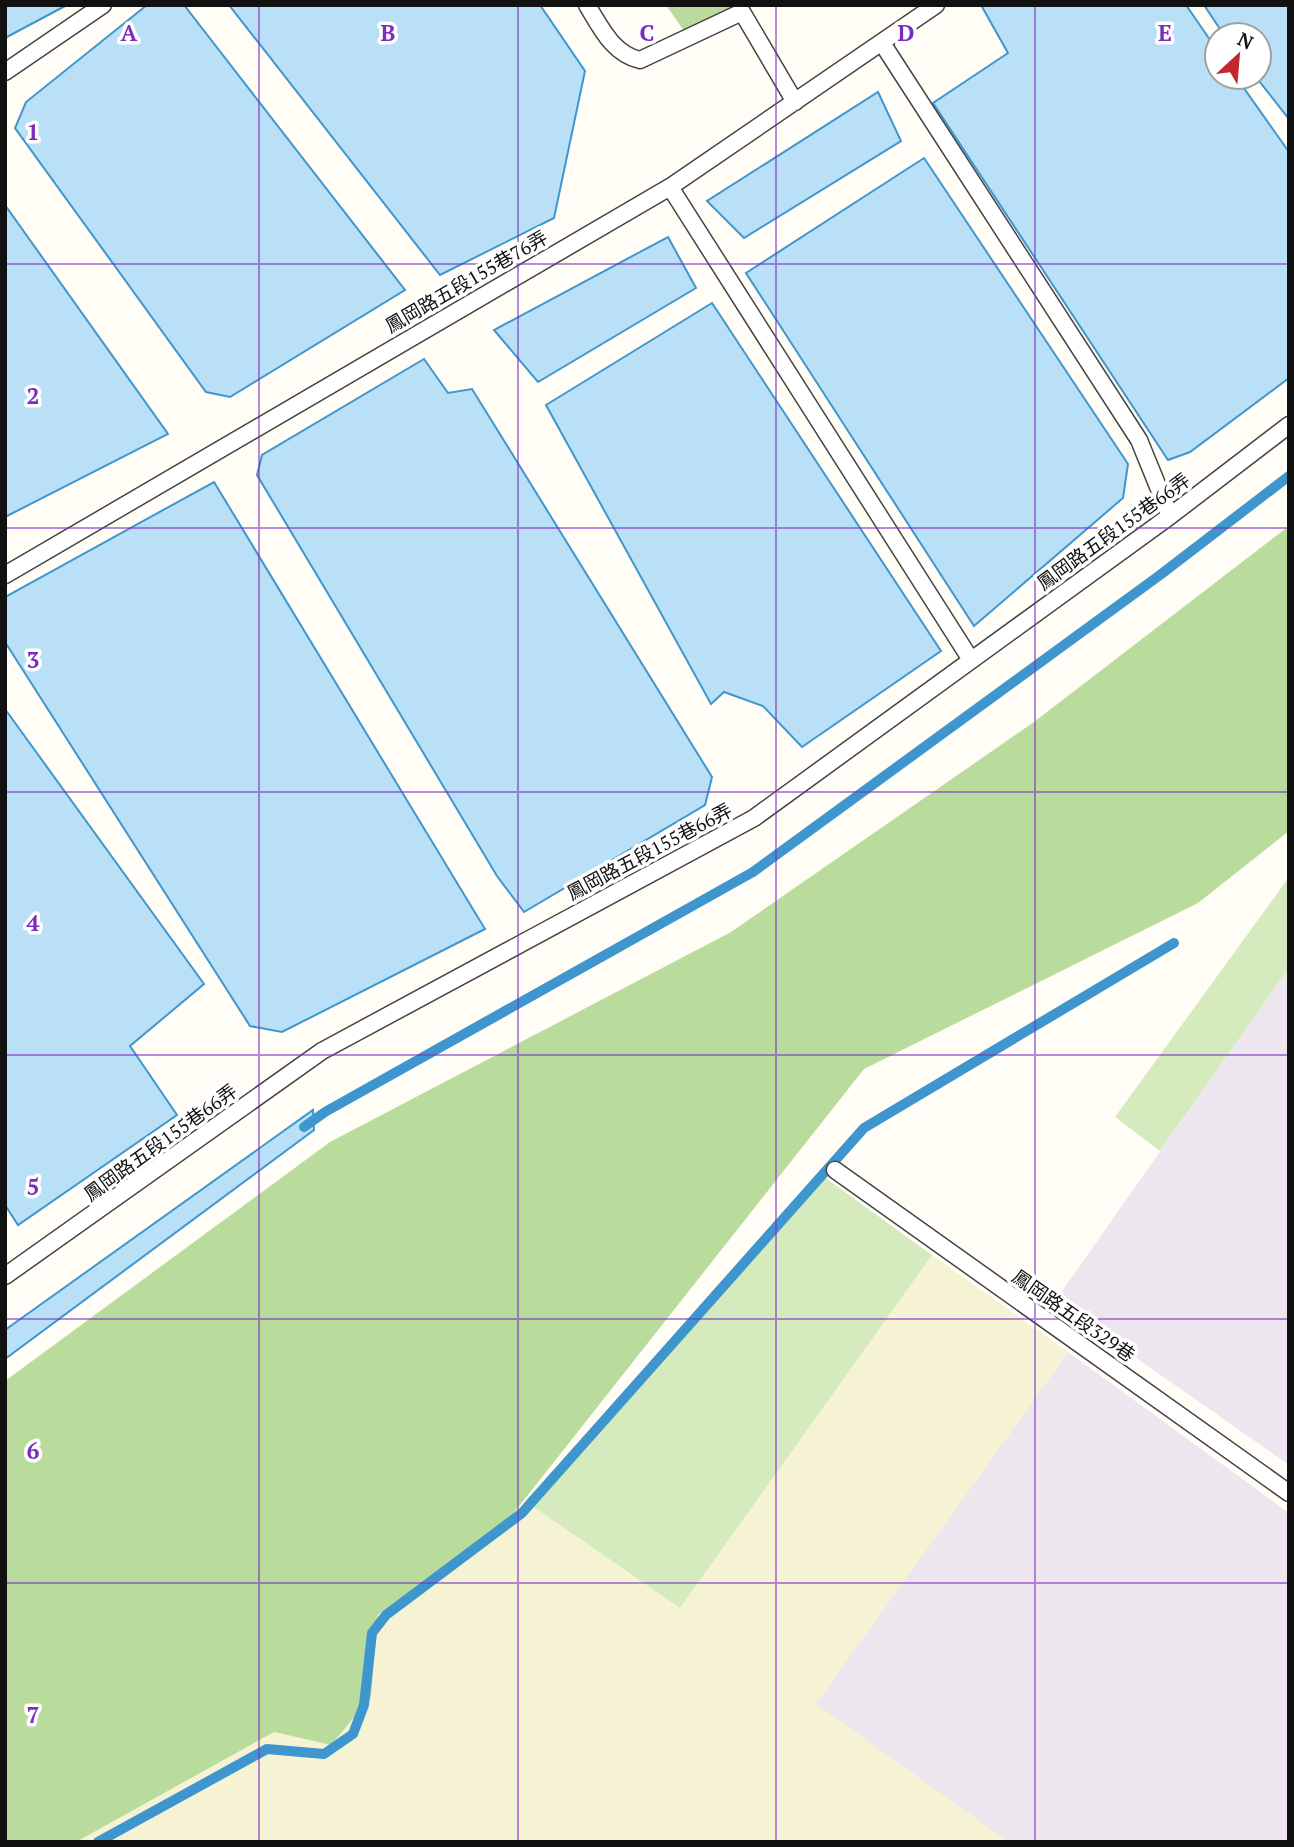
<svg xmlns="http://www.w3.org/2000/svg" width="1294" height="1847" viewBox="0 0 1294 1847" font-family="'PT Serif','Noto Sans TC',serif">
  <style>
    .industrial { fill: #eee6ef }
    .farmland { fill: #f6f3d4 }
    .green { fill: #d5ebbd }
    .forest { fill: #b9dc9c }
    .water { fill: #b9e0f7; stroke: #3f96cf; stroke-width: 2 }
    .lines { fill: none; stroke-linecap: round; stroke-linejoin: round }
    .stream { stroke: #3f96cf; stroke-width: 10 }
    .lane-casing { stroke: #444; stroke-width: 19 }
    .lane { stroke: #fff; stroke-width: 16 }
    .grid { fill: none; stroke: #7b2cbf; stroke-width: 2; stroke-opacity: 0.55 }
    .labels { text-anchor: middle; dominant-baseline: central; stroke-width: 7; stroke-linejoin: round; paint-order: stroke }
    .street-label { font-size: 19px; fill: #111; stroke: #fff }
    .grid-label { font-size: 23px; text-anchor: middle; font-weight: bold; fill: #7b2cbf; stroke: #fff; stroke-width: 7; stroke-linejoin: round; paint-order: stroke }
  </style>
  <rect width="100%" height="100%" fill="#fffdf5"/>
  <path class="industrial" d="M1289,968V1465L1055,1301Z
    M1068,1352L1289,1513V1842H1008L815,1704Z"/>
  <path class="farmland" d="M932,1255L1068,1352L816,1704L1008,1842H76L274,1732L331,1745L371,1697L378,1615L505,1524L525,1501L680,1608Z"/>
  <path class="green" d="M1289,877V968L1160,1151L1115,1117Z
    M820,1174L932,1255L680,1608L525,1501Z"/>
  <path class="forest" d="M666,5H741L684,31Z
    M1289,526V831L1198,903L864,1069L505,1524L378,1615L371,1697L331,1745L274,1732L76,1842H5V1381L330,1142L731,932L1034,722Z"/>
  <path class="water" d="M5,5H67L5,38Z
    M147,5H184L405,290L230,397L206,392L15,128L26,102Z
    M229,5H540L585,71L554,218L440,275Z
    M981,5H1186L1217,50V77H1236L1289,152V378L1190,452L1168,460L933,103L1008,53Z
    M1204,5H1289V119L1256,77H1259V35H1224Z
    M878,92L901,141L744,238L707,201Z
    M924,158L1128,464L1123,498L974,626L746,273Z
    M5,205L168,434L5,517Z
    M668,237L696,288L538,382L494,330Z
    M712,303L941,651L802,747L763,706L724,692L711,704L546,405Z
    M424,359L448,393L472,389L712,777L705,805L524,912L497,876L257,475L262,455Z
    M214,482L485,929L282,1032L250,1026L5,642V597Z
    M5,709L204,984L130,1046L177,1115L18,1225L5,1205Z
    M313,1110L314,1130L5,1359V1330Z"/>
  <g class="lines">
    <path class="stream" d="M304,1127L325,1112L753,872L1160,575L1289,476
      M98,1842L267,1749L324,1754L353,1734L364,1705L372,1633L386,1615L522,1513L864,1128L1174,943"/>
    <g class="lane-casing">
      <path id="lane" d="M587,5C601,28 613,54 640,60L742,12L795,102
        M882,43L1139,440L1170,516
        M5,72L103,5
        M670,187L971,660
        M5,575L670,187L936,5
        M835,1170L1289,1493
        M5,1276L322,1051L754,818L1170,516L1289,425"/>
    </g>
    <use href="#lane" class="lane"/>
  </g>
  <path class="grid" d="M259,5V1842M518,5V1842M776,5V1842M1035,5V1842M5,264H1289M5,528H1289M5,792H1289M5,1055H1289M5,1319H1289M5,1583H1289"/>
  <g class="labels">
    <g class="street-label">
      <text transform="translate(466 281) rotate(-30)">鳳岡路五段155巷76弄</text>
      <text transform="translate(1113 531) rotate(-36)">鳳岡路五段155巷66弄</text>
      <text transform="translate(649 851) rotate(-28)">鳳岡路五段155巷66弄</text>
      <text transform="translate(160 1142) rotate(-36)">鳳岡路五段155巷66弄</text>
      <text transform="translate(1074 1315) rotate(35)">鳳岡路五段329巷</text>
    </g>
  </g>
  <g class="grid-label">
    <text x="129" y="41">A</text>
    <text x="388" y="41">B</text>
    <text x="647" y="41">C</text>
    <text x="906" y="41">D</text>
    <text x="1165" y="41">E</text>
    <text x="33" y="140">1</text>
    <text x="33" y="404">2</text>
    <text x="33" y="668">3</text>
    <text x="33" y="931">4</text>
    <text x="33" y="1195">5</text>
    <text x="33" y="1459">6</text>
    <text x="33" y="1723">7</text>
  </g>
  <rect width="1294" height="1847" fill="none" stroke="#111111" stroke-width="14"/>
  <g transform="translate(1238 56) rotate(26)"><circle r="33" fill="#ffffff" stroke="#a0a0a0" stroke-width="2"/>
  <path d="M0-5L12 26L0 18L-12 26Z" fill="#c4262e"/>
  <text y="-10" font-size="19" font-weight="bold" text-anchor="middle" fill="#111111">N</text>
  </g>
</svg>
